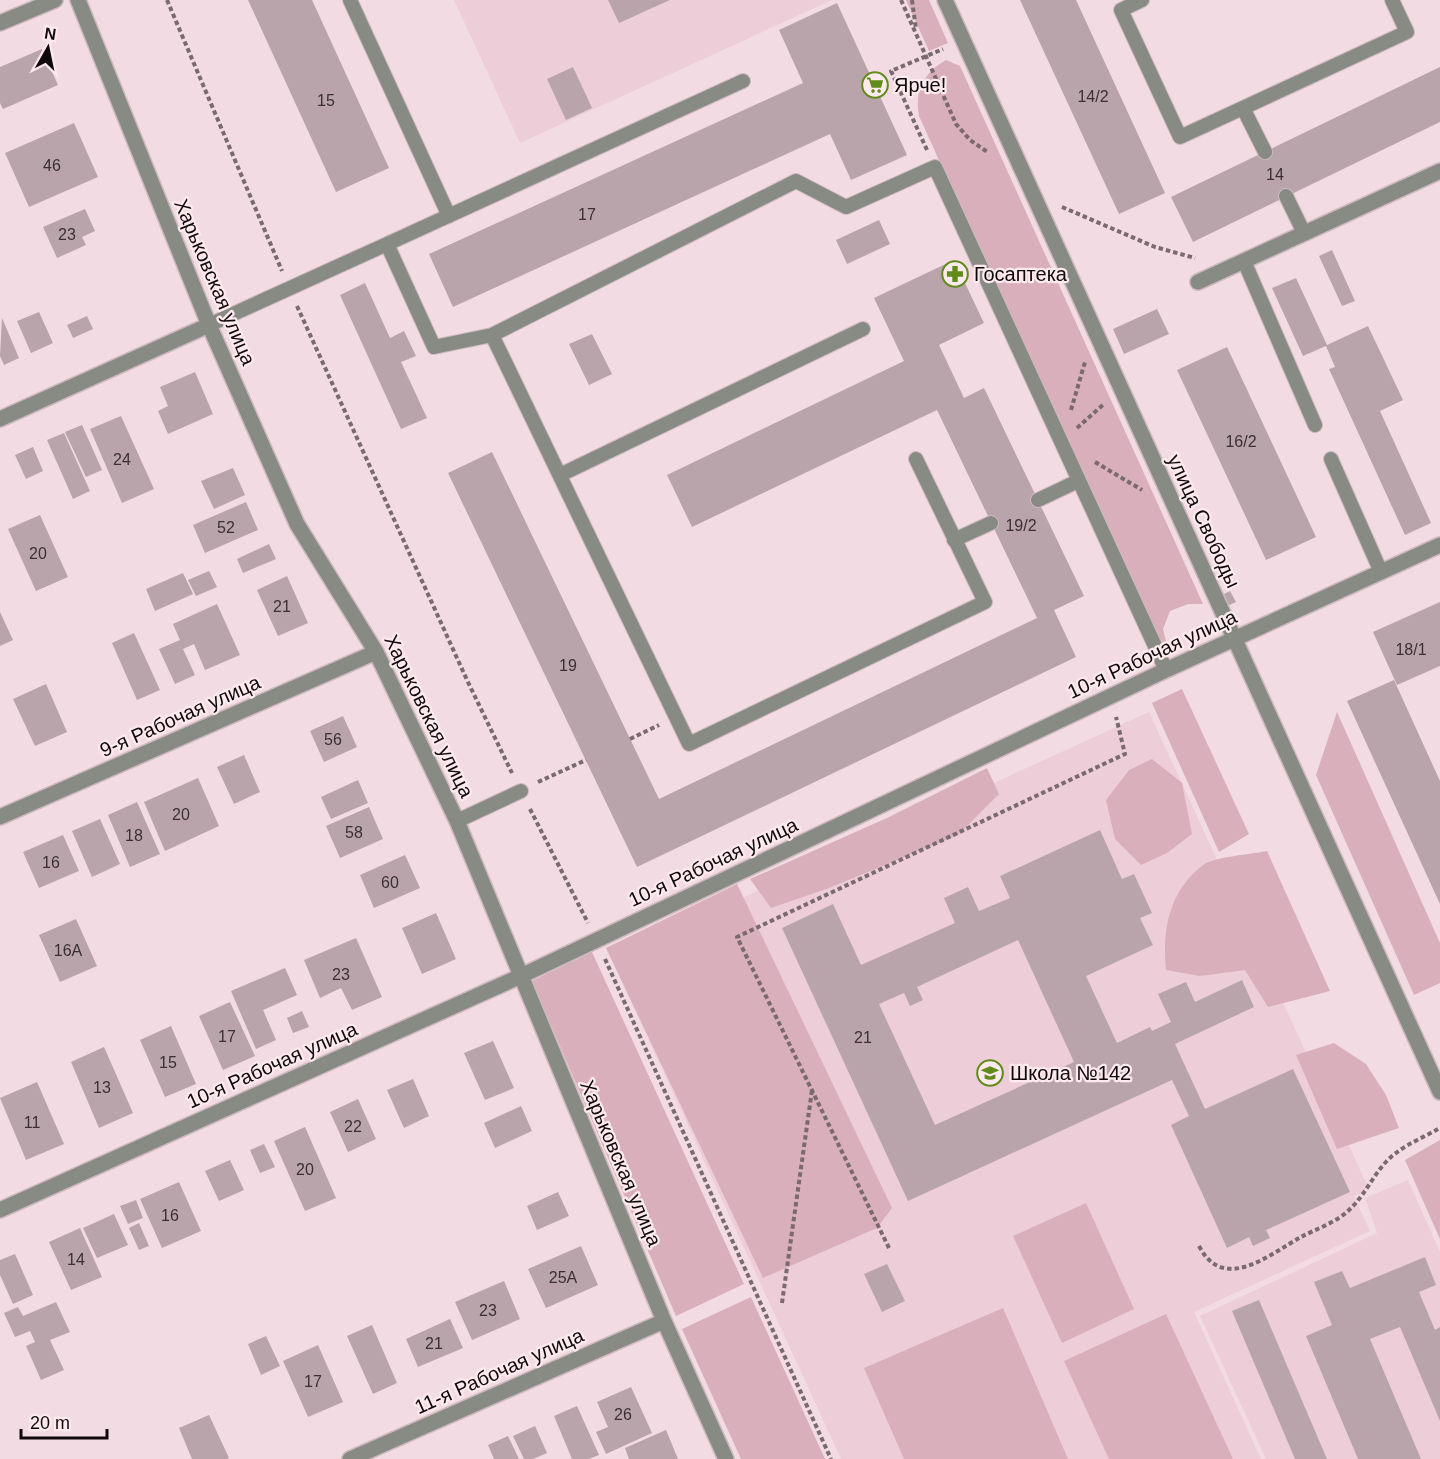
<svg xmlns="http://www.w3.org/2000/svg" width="1440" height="1459" viewBox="0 0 1440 1459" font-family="Helvetica,sans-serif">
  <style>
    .built { fill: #edced8 }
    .green { fill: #d9afbc }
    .building { fill: #baa4ab; fill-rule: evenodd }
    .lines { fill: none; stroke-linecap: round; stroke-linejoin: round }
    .service-casing { stroke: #ceb9c0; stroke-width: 16 }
    .pedestrian-casing { stroke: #ceb9c0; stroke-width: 18 }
    .minor-casing { stroke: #ceb9c0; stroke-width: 18 }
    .path { stroke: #796a6f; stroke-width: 4; stroke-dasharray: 4.5 3; stroke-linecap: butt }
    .service { stroke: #878b83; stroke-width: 14 }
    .pedestrian { stroke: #878b83; stroke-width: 15 }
    .minor { stroke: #878b83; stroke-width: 15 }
    .labels { text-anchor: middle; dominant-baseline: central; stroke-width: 4.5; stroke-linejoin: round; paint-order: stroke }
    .number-label { font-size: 16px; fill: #3a3034 }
    .poi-label { font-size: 20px; fill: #10090c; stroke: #fdeaef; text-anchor: start }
    .street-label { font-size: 20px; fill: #10090c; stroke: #fdeaef }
  </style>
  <rect width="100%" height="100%" fill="#f2dbe2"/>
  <path class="built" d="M454,0H832L520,143Z
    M1149,712L1369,1189L1354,1196L1370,1231L1194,1312L1261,1459H841L611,958Z
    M1408,1180L1440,1252V1459H1266L1200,1316L1377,1233L1365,1198Z"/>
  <path class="green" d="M906,0H929L948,43L929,51Z
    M946,60L960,66L1203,604H1188L1170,611L1163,629L1166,641L1158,646L919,116C914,90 925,72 946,60Z
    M1182,689L1249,834L1219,852L1152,703Z
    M1337,712L1440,943V983L1414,995L1316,775Z
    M1152,759L1182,783L1192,834L1167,853L1141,865L1115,839L1106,800L1129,770Z
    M987,768L999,794L958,835L829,888L771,908L750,879L889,817Z
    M1267,851L1330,991L1268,1007L1245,970L1200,976L1166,970C1162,930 1169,891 1203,865C1213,857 1253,854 1267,851Z
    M737,884L892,1208L877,1228L763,1278L606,948Z
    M592,952L744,1284L676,1316L532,981Z
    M1334,1043L1366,1064L1386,1095L1399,1128L1337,1149L1296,1055Z
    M1440,1140V1239L1405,1160Z
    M1086,1203L1134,1309L1062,1343L1013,1236Z
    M751,1297L825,1459H741L682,1329Z
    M1003,1308L1068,1459H904L864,1368Z
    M1166,1314L1233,1459H1109L1064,1361Z"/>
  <path class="building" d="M248,0H312L389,168L336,192Z
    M608,0H670L619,23Z
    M1020,0H1076L1165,193L1119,214Z
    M837,3L907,155L851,180L830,134L453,307L429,254L803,83L779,30Z
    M42,49L58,85L3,109L0,103V67Z
    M573,67L592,108L566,120L547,79Z
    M1440,67V122L1193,242L1171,197Z
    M74,123L98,177L29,207L5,153Z
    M85,209L95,231L82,237L86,245L57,258L43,227Z
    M879,220L890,244L847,264L836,240Z
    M1332,250L1355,301L1342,306L1319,256Z
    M954,260L984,323L939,345L964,398L984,388L1084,596L1054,610L1076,657L637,867L448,473L492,452L659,799L1037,618L937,410L692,527L667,475L904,361L874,298Z
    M1296,278L1327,345L1368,326L1403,400L1380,411L1431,523L1405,535L1329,369L1335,367L1326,346L1303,356L1272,288Z
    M365,283L390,338L404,331L416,356L401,362L427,418L401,429L340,295Z
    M1157,309L1169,334L1124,354L1113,329Z
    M39,312L53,343L31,353L17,321Z
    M87,316L93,329L73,338L67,325Z
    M2,318L19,358L4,365L0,356Z
    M592,334L612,374L589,385L569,344Z
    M1227,347L1316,537L1266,560L1177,370Z
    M195,372L213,414L168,434L158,411L168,406L160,387Z
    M121,416L154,489L122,503L90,429Z
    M82,425L102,470L86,477L65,432Z
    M64,433L90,491L73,499L47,440Z
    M33,447L43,471L26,479L15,455Z
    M233,468L245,495L214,509L201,481Z
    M246,502L258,530L205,553L193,525Z
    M40,515L68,577L36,591L8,529Z
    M269,544L276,559L243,573L237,559Z
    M209,571L217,587L196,596L188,580Z
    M183,573L193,594L155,611L146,589Z
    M287,576L308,623L278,636L257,590Z
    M1230,591L1236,602L1225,607L1220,596Z
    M1440,602V666L1397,685L1373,632Z
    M217,604L240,655L205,670L194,644L183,649L195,675L175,684L159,649L180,640L173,624Z
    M0,612L13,640L0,646Z
    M134,633L160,690L137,700L112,643Z
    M1394,680L1440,781V904L1347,701Z
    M46,684L67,732L35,746L13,699Z
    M343,716L357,747L324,762L310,731Z
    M244,755L260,792L234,804L217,767Z
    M198,778L219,826L165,851L144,802Z
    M358,780L368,803L331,819L321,797Z
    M137,802L160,854L130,867L108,815Z
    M369,807L383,839L340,858L326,826Z
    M100,819L120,864L92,877L72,831Z
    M1100,830L1122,879L1134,874L1152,913L1140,918L1153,945L1086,976L1117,1043L1150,1027L1152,1031L1171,1022L1158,994L1186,982L1195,1002L1242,980L1254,1007L1175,1044L1205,1109L1293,1069L1350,1192L1266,1230L1270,1238L1253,1246L1249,1237L1227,1248L1171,1125L1189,1116L1172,1080L908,1201L782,928L833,904L861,965L955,923L944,898L968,887L979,911L1010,898L1000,876ZM1018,940L1074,1062L935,1125L879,1004L904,993L910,1006L923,1000L917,987Z
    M63,835L79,871L39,888L23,852Z
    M405,855L420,888L374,908L360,875Z
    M436,913L456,959L422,974L402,928Z
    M76,919L97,966L60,982L39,935Z
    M356,938L382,997L352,1010L341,988L320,998L304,960Z
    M285,968L297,995L263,1010L276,1040L256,1049L231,991Z
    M230,1002L255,1056L223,1070L199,1016Z
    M302,1011L309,1027L293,1033L287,1018Z
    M171,1026L196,1084L165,1097L140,1040Z
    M493,1041L514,1088L485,1100L464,1053Z
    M104,1047L133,1113L99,1128L71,1062Z
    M413,1079L429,1116L404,1128L387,1090Z
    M37,1082L64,1144L26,1160L0,1098Z
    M358,1099L376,1139L348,1152L330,1112Z
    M521,1106L532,1131L495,1148L484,1123Z
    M305,1127L336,1198L305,1211L274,1141Z
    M264,1144L275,1167L260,1173L250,1150Z
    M230,1160L244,1190L219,1201L205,1171Z
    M179,1182L201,1231L162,1248L140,1199Z
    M558,1192L569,1216L537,1230L527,1206Z
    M136,1200L143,1218L128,1224L120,1206Z
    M114,1214L128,1245L97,1258L83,1228Z
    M139,1223L149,1246L139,1250L129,1228Z
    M80,1228L102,1277L71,1290L49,1242Z
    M581,1246L598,1285L546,1308L528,1269Z
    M15,1254L33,1295L13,1304L0,1275V1260Z
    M1425,1257L1436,1285L1419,1292L1435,1330L1440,1327V1421L1400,1327L1370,1339L1421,1459H1358L1306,1336L1332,1325L1314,1282L1342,1271L1350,1288Z
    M887,1264L905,1301L882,1312L864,1274Z
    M504,1281L520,1319L472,1340L455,1302Z
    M1259,1300L1327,1459H1295L1232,1311Z
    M56,1302L70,1332L50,1340L64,1370L41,1380L26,1346L35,1342L30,1331L15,1337L4,1313L18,1307L23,1316Z
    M450,1319L463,1348L418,1367L406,1339Z
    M372,1325L397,1383L373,1394L347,1336Z
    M266,1336L280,1366L261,1375L248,1344Z
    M318,1345L343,1402L308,1417L283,1361Z
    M631,1387L652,1433L606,1454L596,1432L608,1427L597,1402Z
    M577,1406L599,1455L589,1459H572L554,1416Z
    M209,1415L229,1458L227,1459H192L179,1428Z
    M535,1426L547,1453L533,1459H524L513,1436Z
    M666,1430L678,1459H629L625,1448Z
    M508,1436L519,1459H494L488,1445Z"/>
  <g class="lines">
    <g class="service-casing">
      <path id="service" d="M350,0L449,216
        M1142,0L1121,10L1180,137L1407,32L1392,0
        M1243,108L1265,152
        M1286,196L1304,233
        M387,244L743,81
        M1244,261L1315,425
        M209,325L387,244L434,347L492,335L796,181L846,207L935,167L1166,670
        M492,335L689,744L985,602L916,459
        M1331,459L1381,572
        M560,475L863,329
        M1038,500L1078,481
        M954,540L991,523
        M457,821L521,791"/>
    </g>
    <g class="pedestrian-casing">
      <path id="pedestrian" d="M945,0L1440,1092"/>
    </g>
    <g class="minor-casing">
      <path id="minor" d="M78,0L209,325L297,524L376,652L457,821L664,1321L726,1459
        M0,23L55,0
        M1198,282L1440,171
        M0,419L209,325
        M0,817L376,652
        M0,1210L521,976L1166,670L1440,545
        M350,1459L664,1321"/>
    </g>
    <path class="path" d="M167,0L282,271
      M901,0L956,124L970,140L989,153
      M912,0L916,29
      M927,150L891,71L943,49
      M1062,207L1155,247L1195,258
      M297,306L467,680L512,773
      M1071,410L1085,362
      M1077,428L1105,403
      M1095,462L1142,490
      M630,739L659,725
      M538,782L586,760
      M530,809L588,923
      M605,959L831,1459
      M1199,1246C1224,1294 1270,1254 1301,1237C1316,1229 1337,1222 1349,1210C1367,1194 1376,1167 1396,1153C1409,1143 1426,1136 1440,1128
      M889,1248L737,937L1125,754L1116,717
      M782,1303L812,1090"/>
    <use href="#service" class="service"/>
    <use href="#pedestrian" class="pedestrian"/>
    <use href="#minor" class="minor"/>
  </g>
  <defs>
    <g id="supermarket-ring" transform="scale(1.35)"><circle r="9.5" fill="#fdeaef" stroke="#618b1a" stroke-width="1.5"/><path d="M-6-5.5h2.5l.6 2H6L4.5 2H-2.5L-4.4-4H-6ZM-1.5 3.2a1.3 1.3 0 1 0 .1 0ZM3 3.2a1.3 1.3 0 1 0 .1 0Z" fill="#618b1a"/></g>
    <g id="pharmacy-ring" transform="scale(1.35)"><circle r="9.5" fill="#fdeaef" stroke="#618b1a" stroke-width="1.5"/><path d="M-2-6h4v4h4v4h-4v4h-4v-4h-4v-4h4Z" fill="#618b1a"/></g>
    <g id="school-ring" transform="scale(1.35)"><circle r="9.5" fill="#fdeaef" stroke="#618b1a" stroke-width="1.5"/><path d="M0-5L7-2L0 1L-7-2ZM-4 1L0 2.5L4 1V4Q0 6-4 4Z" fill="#618b1a"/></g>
  </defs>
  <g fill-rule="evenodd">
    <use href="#supermarket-ring" x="875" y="85"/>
    <use href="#pharmacy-ring" x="955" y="274"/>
    <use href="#school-ring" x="990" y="1073"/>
  </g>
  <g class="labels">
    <g class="number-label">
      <text x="1093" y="96">14/2</text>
      <text x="326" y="100">15</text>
      <text x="52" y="165">46</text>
      <text x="1275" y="174">14</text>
      <text x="587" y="214">17</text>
      <text x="67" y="234">23</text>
      <text x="1241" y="441">16/2</text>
      <text x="122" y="459">24</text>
      <text x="1021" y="525">19/2</text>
      <text x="226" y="527">52</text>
      <text x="38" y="553">20</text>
      <text x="282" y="606">21</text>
      <text x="1411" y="649">18/1</text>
      <text x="568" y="665">19</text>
      <text x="333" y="739">56</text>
      <text x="181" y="814">20</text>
      <text x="354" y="832">58</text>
      <text x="134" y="835">18</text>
      <text x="51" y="862">16</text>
      <text x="390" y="882">60</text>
      <text x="68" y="950">16А</text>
      <text x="341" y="974">23</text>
      <text x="227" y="1036">17</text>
      <text x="863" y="1037">21</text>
      <text x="168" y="1062">15</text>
      <text x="102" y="1087">13</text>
      <text x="32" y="1122">11</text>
      <text x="353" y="1126">22</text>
      <text x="305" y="1169">20</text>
      <text x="170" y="1215">16</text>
      <text x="76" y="1259">14</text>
      <text x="563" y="1277">25А</text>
      <text x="488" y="1310">23</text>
      <text x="434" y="1343">21</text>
      <text x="313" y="1381">17</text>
      <text x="623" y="1414">26</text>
    </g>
    <g class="poi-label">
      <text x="894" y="85">Ярче!</text>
      <text x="974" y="274">Госаптека</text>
      <text x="1010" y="1073">Школа №142</text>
    </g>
    <g class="street-label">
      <text transform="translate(215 282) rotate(67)">Харьковская улица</text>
      <text transform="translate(1204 521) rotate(65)">улица Свободы</text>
      <text transform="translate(1152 654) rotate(-25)">10-я Рабочая улица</text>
      <text transform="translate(180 716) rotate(-24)">9-я Рабочая улица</text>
      <text transform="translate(429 716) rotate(64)">Харьковская улица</text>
      <text transform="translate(713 862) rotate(-25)">10-я Рабочая улица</text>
      <text transform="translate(272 1065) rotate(-24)">10-я Рабочая улица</text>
      <text transform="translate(621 1163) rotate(67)">Харьковская улица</text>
      <text transform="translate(499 1371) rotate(-24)">11-я Рабочая улица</text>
    </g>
  </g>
  <g transform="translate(48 48) rotate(9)" stroke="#fdeaef" stroke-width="4.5" paint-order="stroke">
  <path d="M0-4.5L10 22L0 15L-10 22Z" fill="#10090c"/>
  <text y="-9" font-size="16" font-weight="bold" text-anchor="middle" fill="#10090c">N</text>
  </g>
  <path d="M21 1429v9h86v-9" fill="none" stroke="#10090c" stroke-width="3"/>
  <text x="30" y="1429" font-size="18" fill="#10090c" stroke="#fdeaef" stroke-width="4.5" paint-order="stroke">20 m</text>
</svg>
